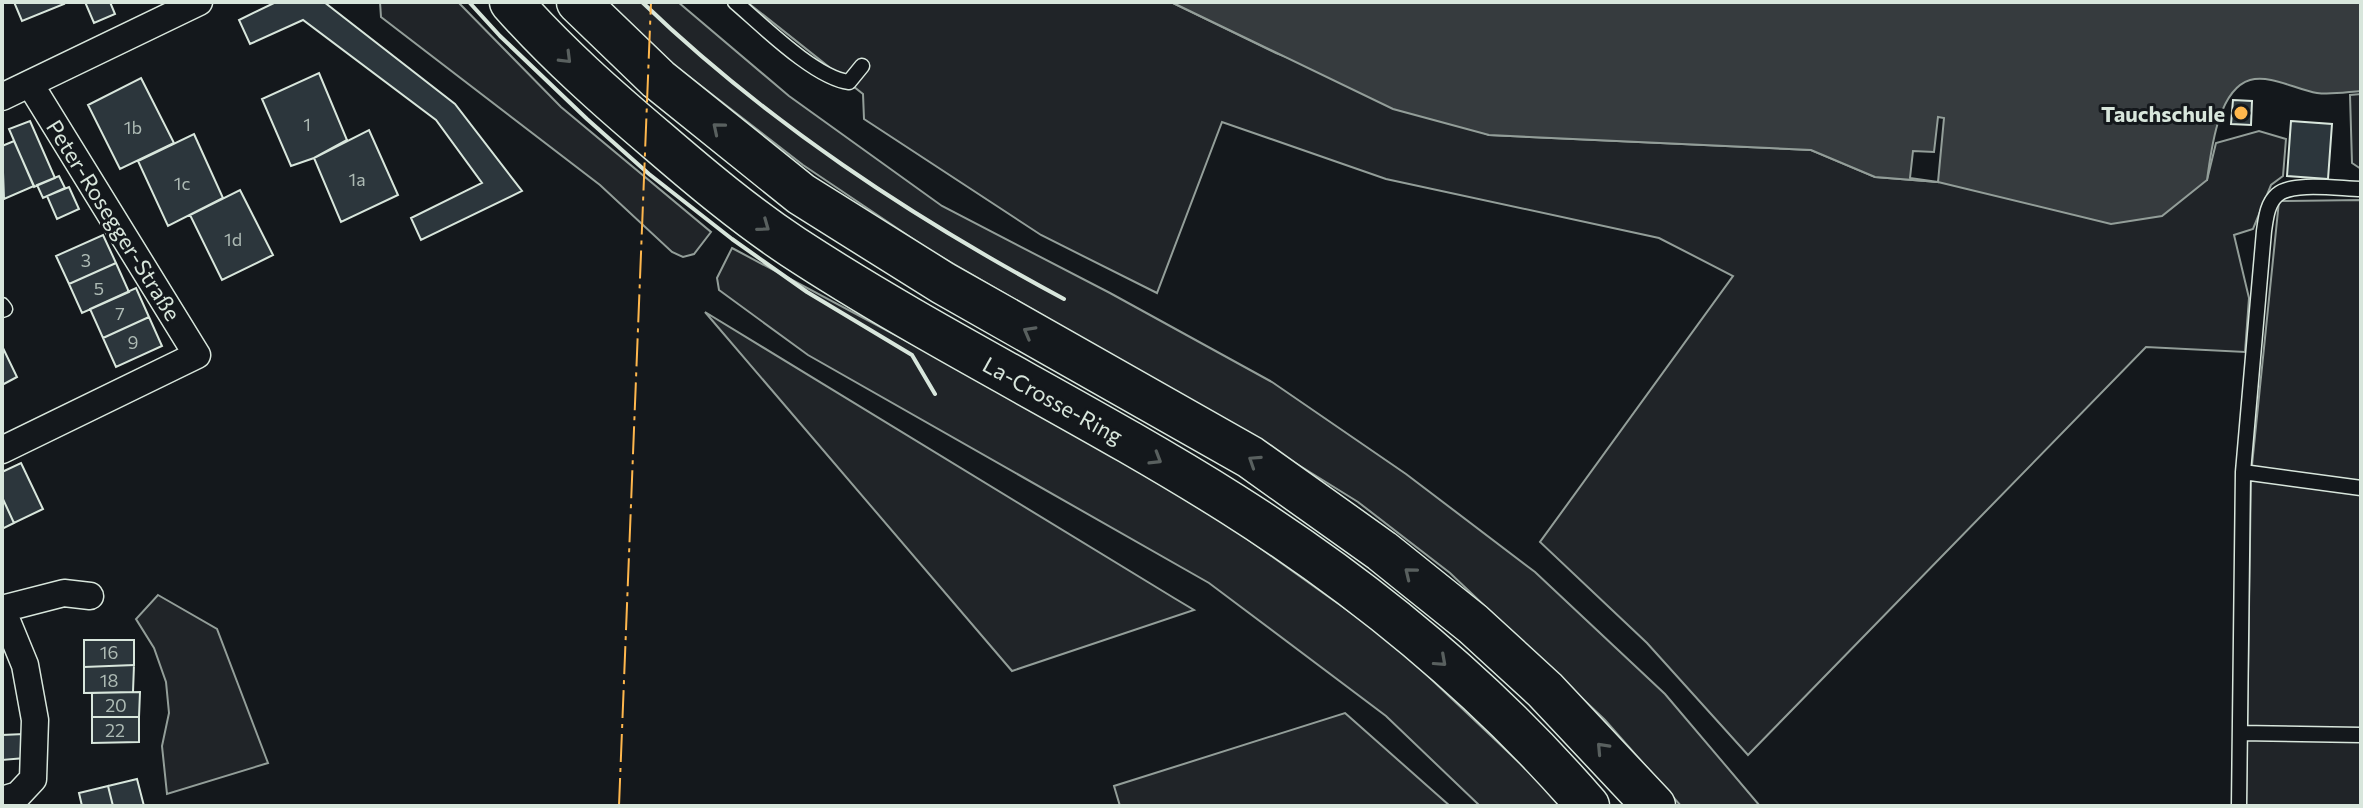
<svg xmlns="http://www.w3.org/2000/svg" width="2363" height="808" viewBox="0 0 2363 808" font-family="Commissioner,sans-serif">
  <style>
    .green { fill: #202428; stroke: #939e99; stroke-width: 2 }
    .water { fill: #363b3e; stroke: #939e99; stroke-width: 2 }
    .pier { fill: #14181c; stroke: #939e99; stroke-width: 2 }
    .building { fill: #2c363c; stroke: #d8e6dc; stroke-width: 2 }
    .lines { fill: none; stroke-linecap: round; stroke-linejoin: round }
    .service-casing { stroke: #d8e6dc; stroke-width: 17 }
    .minor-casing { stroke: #d8e6dc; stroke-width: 29 }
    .primary-casing { stroke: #d8e6dc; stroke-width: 45 }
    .service { stroke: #14181c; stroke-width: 14 }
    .minor { stroke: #14181c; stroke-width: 26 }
    .primary { stroke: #14181c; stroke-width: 42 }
    .wall { stroke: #d8e6dc; stroke-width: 4 }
    .power { stroke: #ffb74d; stroke-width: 2; stroke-dasharray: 28 6 4 6; stroke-linecap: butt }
    .oneway { stroke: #59605f }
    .poi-dot { fill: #ffb74d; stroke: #14181c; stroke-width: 3 }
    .labels { text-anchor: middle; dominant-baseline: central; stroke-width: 6; stroke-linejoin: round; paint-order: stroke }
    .number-label { font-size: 18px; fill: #adbab4 }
    .poi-label { font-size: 22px; font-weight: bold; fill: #d8e6dc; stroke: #14181c; text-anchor: end }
    .street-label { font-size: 22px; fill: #d8e6dc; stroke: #14181c }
  </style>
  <rect width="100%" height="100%" fill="#14181c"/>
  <path class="green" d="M380,2H458L561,107L711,232L694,254L683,257L672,252L600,185L381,17Z
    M608,2H678L789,96L942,206L1110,293L1272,382L1406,474L1535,572L1665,694L1760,806H1681L1605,720L1450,573L1358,502L1250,435L931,251L803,165L674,65Z
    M747,2H1171L1276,53L1489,135L1811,150L1875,177L1938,182L2207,180L2216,143L2259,131L2286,139L2283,176L2271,185L2253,229L2234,235L2249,298L2245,352L2146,347L1748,755L1647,643L1540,542L1733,276L1659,238L1386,179L1222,122L1157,293L1041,235L864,119L863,94Z
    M2361,94V169L2352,163L2350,95Z
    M2361,200V806H2246L2251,475L2279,201Z
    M732,248L976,378L1197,503L1392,642L1565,806H1480L1386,716L1209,583L808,355L719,290L717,278Z
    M705,312L1174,598L1194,610L1012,671Z
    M158,595L217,629L268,763L167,794L162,746L169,713L166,682L154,648L136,619Z
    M1345,713L1450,806H1120L1114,786Z"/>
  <path class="water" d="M1171,2H2361V91C2347,92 2331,95 2317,93C2297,90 2270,74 2250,80C2217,90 2211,153 2207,180L2162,216L2111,224L1938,182L1875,177L1811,150L1489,135L1393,109Z"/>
  <path class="pier" d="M1938,117L1944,118L1938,182L1910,178L1913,151L1934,152Z"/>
  <path class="building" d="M14,2H63L64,4L22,21Z
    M85,2H110L115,14L94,23Z
    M276,2H324L455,104L522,191L421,240L411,218L482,183L436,120L303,20L250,44L239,20Z
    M319,73L347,140L314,158L291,166L262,99Z
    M141,78L174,143L120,169L88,105Z
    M2233,100L2252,101L2251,125L2231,124Z
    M30,121L55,178L34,187L9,129Z
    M2291,121L2332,124L2328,179L2287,176Z
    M369,130L398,195L341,222L314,158Z
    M194,134L223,198L168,226L138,161Z
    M14,141L34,186L4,199L2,146Z
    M59,176L65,188L43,198L37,185Z
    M69,187L79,209L57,219L47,196Z
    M240,190L273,255L222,280L190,215Z
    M103,235L116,263L69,284L56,256Z
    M116,263L129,292L82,313L69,284Z
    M136,288L149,317L103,338L90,309Z
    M149,317L162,346L116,367L103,338Z
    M2,346L17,377L2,385Z
    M21,463L43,509L14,523L2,497V472Z
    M2,497L14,523L2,529Z
    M84,640H134V665L84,667Z
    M134,665L133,692L84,693V667Z
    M140,692L139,717H92V693Z
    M92,717H139V742L92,743Z
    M24,734L25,758L2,760V735Z
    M137,779L144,806H113L108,786Z
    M108,786L113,806H82L79,793Z"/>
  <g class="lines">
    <g class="service-casing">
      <path id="service" d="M735,2C762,25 815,78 849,82L862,66
        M2,305L5,309L2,310
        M2243,472L2361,488
        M2240,733L2361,735
        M2239,806L2243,472L2264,231C2266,218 2267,204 2277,195C2293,181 2341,189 2361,189"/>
    </g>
    <g class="minor-casing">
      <path id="minor" d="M2,97L199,2
        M2,450L197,355L30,84
        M2,609L25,665L35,720L33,779L18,795L2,800
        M2,609L64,593L90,596"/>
    </g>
    <g class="primary-casing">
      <path id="primary" d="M511,2C556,53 607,98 659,142C702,179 745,215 793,247C935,340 1088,413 1232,504C1363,587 1486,688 1588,806
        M578,2L658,79L801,194L943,283L1250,457L1382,551L1473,624L1545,690L1654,806"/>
    </g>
    <use href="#service" class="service"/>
    <use href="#minor" class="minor"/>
    <use href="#primary" class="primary"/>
    <path class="wall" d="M469,2L500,36L587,119L649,174L732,239L807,292L912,355L935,394
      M642,2C767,122 911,217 1064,299"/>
    <path class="power" d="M619,806L651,2"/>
  </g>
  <defs><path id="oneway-chevron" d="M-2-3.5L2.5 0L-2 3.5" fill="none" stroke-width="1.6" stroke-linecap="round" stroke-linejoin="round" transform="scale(2)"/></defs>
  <g class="oneway">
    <use href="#oneway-chevron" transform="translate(566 58) rotate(45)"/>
    <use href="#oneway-chevron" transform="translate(718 128) rotate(-140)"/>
    <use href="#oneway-chevron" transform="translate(764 226) rotate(36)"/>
    <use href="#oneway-chevron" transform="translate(1029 332) rotate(-151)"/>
    <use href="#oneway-chevron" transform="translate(1156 459) rotate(31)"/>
    <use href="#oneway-chevron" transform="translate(1254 461) rotate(-147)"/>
    <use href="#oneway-chevron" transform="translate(1410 573) rotate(-141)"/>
    <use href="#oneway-chevron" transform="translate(1441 661) rotate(42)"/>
    <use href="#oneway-chevron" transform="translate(1602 748) rotate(-133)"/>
  </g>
  <circle class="poi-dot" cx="2241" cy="113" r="8"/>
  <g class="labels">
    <g class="number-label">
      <text x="307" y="124">1</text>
      <text x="133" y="127">1b</text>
      <text x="357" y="179">1a</text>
      <text x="182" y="183">1c</text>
      <text x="233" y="239">1d</text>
      <text x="86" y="260">3</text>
      <text x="99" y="288">5</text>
      <text x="120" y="313">7</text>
      <text x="133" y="342">9</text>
      <text x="109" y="652">16</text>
      <text x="109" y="680">18</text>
      <text x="116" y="705">20</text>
      <text x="115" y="730">22</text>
    </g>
    <g class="poi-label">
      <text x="2225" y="113">Tauchschule</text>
    </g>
    <g class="street-label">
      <text transform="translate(114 220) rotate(58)">Peter-Rosegger-Straße</text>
      <text transform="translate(1053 400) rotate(29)">La-Crosse-Ring</text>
    </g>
  </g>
  <rect width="2363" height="808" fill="none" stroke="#d8e6dc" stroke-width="8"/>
</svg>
